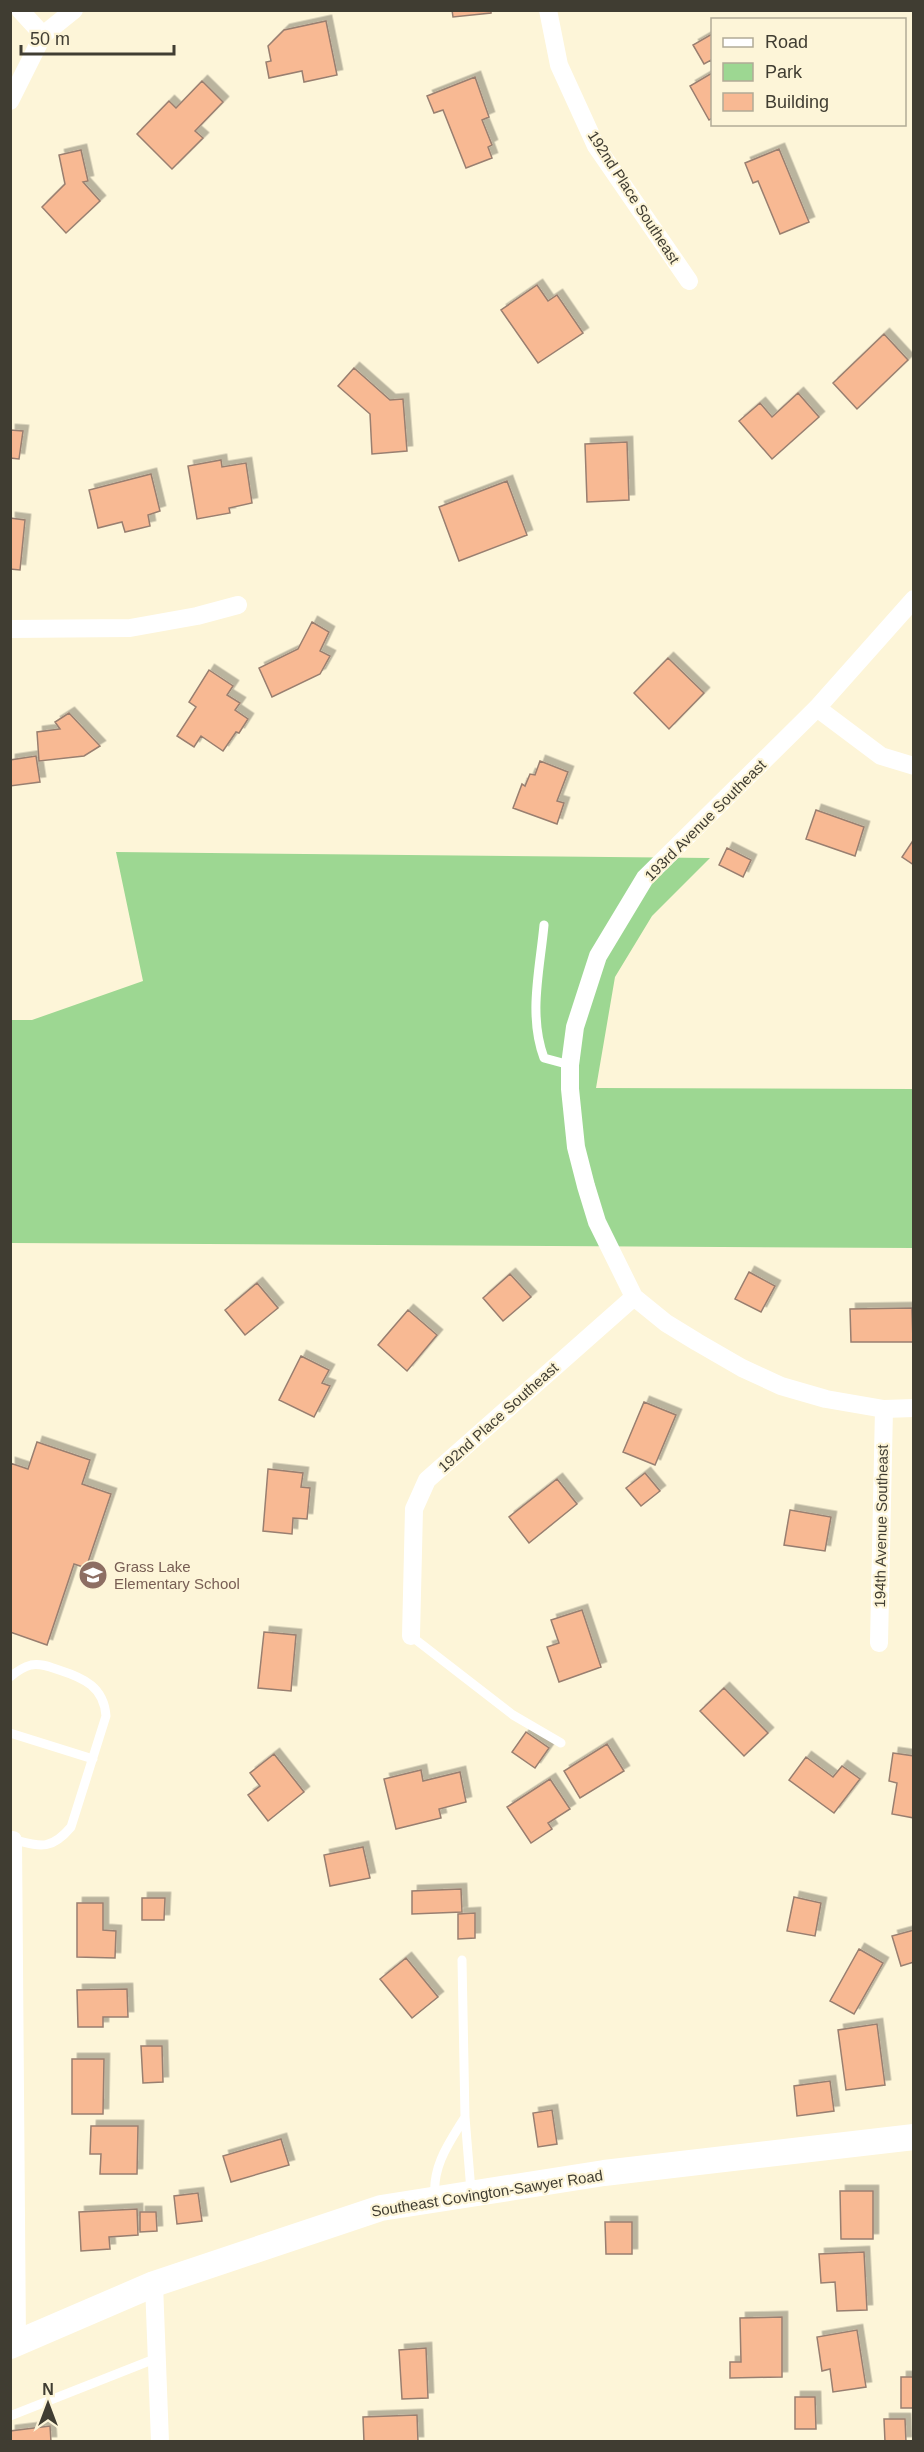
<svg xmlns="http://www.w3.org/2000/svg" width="924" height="2452" viewBox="0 0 924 2452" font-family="Helvetica,sans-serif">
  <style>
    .green { fill: #9dd792 }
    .building { fill: #f8b993; stroke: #997f70; stroke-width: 1.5; filter: url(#shadow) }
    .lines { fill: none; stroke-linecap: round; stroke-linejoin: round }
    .lane { stroke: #fff; stroke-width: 9 }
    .street { stroke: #fff; stroke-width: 18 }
    .secondary { stroke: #fff; stroke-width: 26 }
    .labels { text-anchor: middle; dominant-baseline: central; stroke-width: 4.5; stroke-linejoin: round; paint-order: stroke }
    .street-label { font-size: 15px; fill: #403d32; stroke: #fdf5d8 }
    .education-label { font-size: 15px; fill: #785e54; stroke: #fdf5d8; text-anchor: start }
  </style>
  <defs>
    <filter id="shadow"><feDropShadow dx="5.5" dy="-5.5" stdDeviation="0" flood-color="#0004"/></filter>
  </defs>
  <rect width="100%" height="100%" fill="#fdf5d8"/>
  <path class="green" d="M116,852L710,858L652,916L615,977L596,1088L913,1089V1248L11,1243V1020H32L143,981Z"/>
  <path class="building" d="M452,10H491V13L453,17Z
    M326,21L337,75L304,82L302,71L269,78L266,62L271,61L268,46L284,30Z
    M712,34V63L711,60L704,64L693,45Z
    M712,73V118L709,120L690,86Z
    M475,77L489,117L482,120L492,145L488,147L492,158L466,168L443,110L434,113L427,96Z
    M202,81L223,102L195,131L203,138L172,169L137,134L169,101L176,108Z
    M779,149L809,222L780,234L758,181L753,183L745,163Z
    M81,150L88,181L83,182L100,201L66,233L42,207L65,184L59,155Z
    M537,285L548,301L557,295L583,333L538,363L501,310Z
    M884,334L908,360L857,409L833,383Z
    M354,368L390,400L403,399L407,451L372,454L370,414L338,386Z
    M798,393L819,417L772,459L739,421L760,403L772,417Z
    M10,430L23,431L19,459L10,458Z
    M627,442L629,500L587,502L585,444Z
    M221,460L222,467L246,463L252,503L229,508L230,513L197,519L188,466Z
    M151,474L160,511L148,515L150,526L125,532L122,522L98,528L89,490Z
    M507,481L527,535L459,561L439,507Z
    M10,518L25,520L20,570L10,569Z
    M312,622L329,632L320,651L330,656L320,674L272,697L259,668L298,649Z
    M668,658L704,693L669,729L634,693Z
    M209,670L233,686L227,695L240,703L235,710L248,719L239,733L236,732L223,751L201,736L194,747L177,736L196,707L189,702Z
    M69,713L100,746L84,756L39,761L37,732L60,729L55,722Z
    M36,756L40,782L10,786V760Z
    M540,761L568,772L557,801L564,803L557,824L513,808L522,784L525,786L530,774L535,775Z
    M816,810L864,827L855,856L806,839Z
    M914,839V865L902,857Z
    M727,848L751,860L743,877L719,865Z
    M749,1272L775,1286L761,1312L735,1299Z
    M510,1274L531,1297L503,1321L483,1298Z
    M257,1283L278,1308L245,1335L225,1310Z
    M912,1308L913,1342H851L850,1309Z
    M408,1310L437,1335L407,1371L378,1345Z
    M301,1356L329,1370L322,1383L330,1386L314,1417L279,1400Z
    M644,1402L676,1415L655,1465L623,1452Z
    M37,1442L90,1460L82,1484L111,1494L86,1568L74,1564L47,1645L10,1632V1463L28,1469Z
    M268,1469L303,1473L301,1487L310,1488L307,1519L293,1518L292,1534L263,1531Z
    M645,1473L660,1491L641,1506L626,1488Z
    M557,1479L577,1504L529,1543L509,1517Z
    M790,1510L831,1517L825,1551L784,1545Z
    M582,1610L601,1667L559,1682L547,1647L559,1643L551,1620Z
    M264,1632L296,1635L291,1691L258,1688Z
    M724,1688L768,1733L744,1756L700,1711Z
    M526,1732L549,1748L535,1768L512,1752Z
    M607,1744L624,1771L580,1798L564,1771Z
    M893,1753L914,1756V1818L892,1814L897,1783L889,1781Z
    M274,1754L304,1792L268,1821L248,1795L260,1786L250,1773Z
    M806,1757L833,1777L842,1766L860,1779L834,1813L789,1780Z
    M421,1770L423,1781L460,1772L466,1802L439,1809L441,1818L396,1829L384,1779Z
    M550,1779L570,1809L548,1823L552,1829L531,1843L507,1807Z
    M363,1847L370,1878L330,1886L324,1855Z
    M461,1889L462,1912L412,1914V1891Z
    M794,1897L821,1903L815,1936L787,1931Z
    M142,1898H165L164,1920H142Z
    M77,1903H103V1930L116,1931L115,1958L77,1957Z
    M475,1913V1938L458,1939V1914Z
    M914,1930V1962L901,1966L892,1936Z
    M859,1949L883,1963L854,2014L830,2001Z
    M406,1958L438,1997L412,2018L380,1979Z
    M127,1989L128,2017H103V2027H78L77,1990Z
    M877,2024L885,2085L846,2090L838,2030Z
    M141,2046H162L163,2082L143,2083Z
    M72,2059H104L103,2114H72Z
    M830,2081L834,2111L797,2116L794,2086Z
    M552,2110L557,2144L538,2147L533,2113Z
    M91,2126H138L137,2174H100L101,2154H90Z
    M281,2139L289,2165L231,2182L223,2156Z
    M840,2191H873V2239H841Z
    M198,2193L202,2221L177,2224L174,2196Z
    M137,2209L138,2235L109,2237L110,2249L81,2251L79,2212Z
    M140,2212H156L157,2231L140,2232Z
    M605,2222H632V2254H606Z
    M864,2252L867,2310L837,2311L835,2282L821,2283L819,2254Z
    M782,2317V2377L730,2378V2362H741L740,2318Z
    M857,2330L866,2387L833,2392L830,2369L822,2371L817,2337Z
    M426,2348L428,2398L402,2399L399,2350Z
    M901,2377H914V2408H901Z
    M795,2397H815L816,2429H795Z
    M417,2415L418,2442H364L363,2417Z
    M884,2419H905L906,2442H885Z
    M50,2426L51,2442H10V2431Z"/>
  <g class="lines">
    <path class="lane" d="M544,925C540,969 528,1015 544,1058L570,1065
      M411,1636L513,1715L561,1743
      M10,1677C16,1672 23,1667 31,1665C41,1663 50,1667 59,1670C84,1678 104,1687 106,1716L71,1827C50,1852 39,1846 11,1839
      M10,1733L93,1759
      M462,1960L465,2117
      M435,2197C432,2166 449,2143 465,2117L471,2191
      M10,2416L157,2358"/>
    <path class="street" d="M20,10L43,35
      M548,10L559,65L596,146L689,281
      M10,101L43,35L74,10
      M914,599L817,708L645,878L598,956L575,1027L570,1065V1089L576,1147L586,1186L597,1222L634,1297L666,1323L697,1342L742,1368L781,1386L826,1399L884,1409L914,1408
      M10,629L130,628L197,616L238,605
      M817,708L881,756L914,766
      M411,1636L414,1509L427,1480L634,1297
      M879,1643L884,1409
      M13,1840L17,2343
      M154,2284L160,2442"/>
    <path class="secondary" d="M10,2346L154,2284L381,2208L604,2173L914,2137"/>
  </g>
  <defs>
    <g id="school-disc" transform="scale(1.5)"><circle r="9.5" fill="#8d6e63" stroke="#fdf5d8"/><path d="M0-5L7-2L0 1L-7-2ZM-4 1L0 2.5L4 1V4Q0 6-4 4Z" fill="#fff"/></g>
  </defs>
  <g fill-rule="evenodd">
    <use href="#school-disc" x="93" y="1575"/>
  </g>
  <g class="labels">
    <g class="street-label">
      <text transform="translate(634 197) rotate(57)">192nd Place Southeast</text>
      <text transform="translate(705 820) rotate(-45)">193rd Avenue Southeast</text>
      <text transform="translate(498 1417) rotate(-42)">192nd Place Southeast</text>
      <text transform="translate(881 1526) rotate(-89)">194th Avenue Southeast</text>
      <text transform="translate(487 2193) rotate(-9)">Southeast Covington-Sawyer Road</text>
    </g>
    <g class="education-label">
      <text x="114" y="1566">Grass Lake<tspan x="114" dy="17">Elementary School</tspan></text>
    </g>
  </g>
  <rect width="924" height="2452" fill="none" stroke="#403d32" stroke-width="24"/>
  <rect x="711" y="18" width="195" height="108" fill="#fdf5d8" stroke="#b1ab96" stroke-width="1.5"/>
  <rect x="723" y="38" width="30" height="9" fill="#ffffff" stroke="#b1ab96" stroke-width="1.5"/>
  <text x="765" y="48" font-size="18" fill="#403d32">Road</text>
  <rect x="723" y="63" width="30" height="18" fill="#9dd792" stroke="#b1ab96" stroke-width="1.5"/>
  <text x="765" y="78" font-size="18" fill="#403d32">Park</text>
  <rect x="723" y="93" width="30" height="18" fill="#f8b993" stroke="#b1ab96" stroke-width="1.5"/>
  <text x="765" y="108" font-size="18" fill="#403d32">Building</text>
  <g transform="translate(48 2404)" stroke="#fdf5d8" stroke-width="4.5" paint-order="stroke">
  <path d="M0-4.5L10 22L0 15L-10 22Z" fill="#403d32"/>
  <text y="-9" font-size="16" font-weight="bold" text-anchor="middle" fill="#403d32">N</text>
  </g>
  <path d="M21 45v9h153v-9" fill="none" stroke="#403d32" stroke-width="3"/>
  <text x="30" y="45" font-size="18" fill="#403d32" stroke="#fdf5d8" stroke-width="4.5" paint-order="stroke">50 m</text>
</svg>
